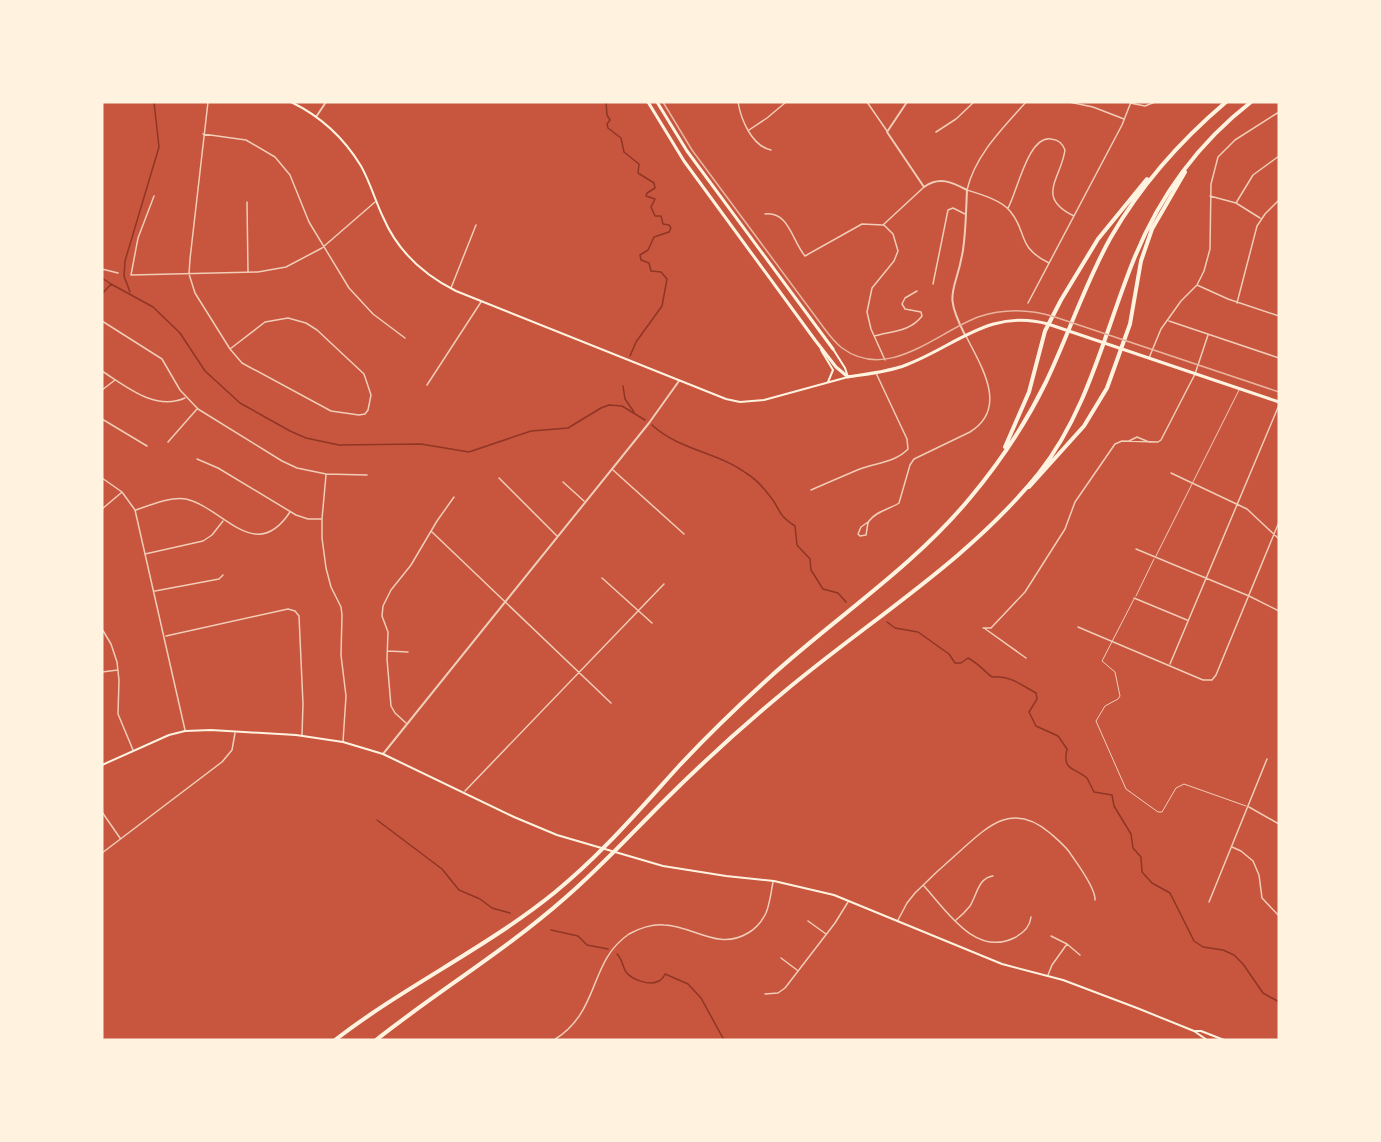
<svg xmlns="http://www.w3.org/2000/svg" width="1381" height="1142" viewBox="0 0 1381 1142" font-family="'Sofia Sans Condensed',sans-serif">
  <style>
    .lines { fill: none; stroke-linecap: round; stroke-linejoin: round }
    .stream { stroke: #8f3625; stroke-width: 1.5 }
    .service { stroke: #f1ccb7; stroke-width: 1 }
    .minor { stroke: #f1ccb7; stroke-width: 1.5 }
    .tertiary { stroke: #f1ccb7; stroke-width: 2 }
    .secondary { stroke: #fff3e0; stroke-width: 2 }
    .primary { stroke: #fff3e0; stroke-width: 3 }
    .motorway { stroke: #fff3e0; stroke-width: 4 }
    .tram { stroke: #e9b49f; stroke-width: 1.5 }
  </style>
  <rect width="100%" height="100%" fill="#c8553d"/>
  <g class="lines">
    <path class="stream" d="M606,102L607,115L610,120L607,124L608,128L621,138L624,152L639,164L638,173L654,183L655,188L647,193L646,196L655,199L651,207L655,216H661L663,224L669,225L671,228L669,232L654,237L648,250L640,255L641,260L649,263L651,271L661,272L667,279L662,306L636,342L630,356
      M102,278L111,284
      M130,292L124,276L125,261L159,147L154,102
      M102,294L111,284L153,307L180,333L205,371L240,403L290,431L306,438L339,445L421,444L469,452L531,431L568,428L601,408L609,405L622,406L645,420
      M623,386L625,399L634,412
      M652,425C679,450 717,452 746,473C754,478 763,487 769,495C782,510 775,513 795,526L797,545L810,559L811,570L823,589L838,593L846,602
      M887,622L895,628L918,632L949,654L955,663H961L968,658C978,663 984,671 992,677C1010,675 1021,685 1036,693L1037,699L1029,712L1036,726L1058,736L1067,749C1062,771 1074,767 1087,778L1094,792L1112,795L1114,806L1131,834L1133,848L1141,857L1142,872L1152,883L1170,893L1194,941L1203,947L1223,950L1234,955L1243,964L1263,993L1279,1002
      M377,820L442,869L459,890L480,899L492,908L510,913
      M551,930L578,936L587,945L608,949
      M617,954C623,960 622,966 626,972C632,980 650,986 659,981C661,980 664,976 665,974L688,984L701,998L724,1040"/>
    <path class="service" d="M1156,556L1239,390
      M1136,596L1154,559
      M1134,599L1102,661L1115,672L1120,696L1118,699L1105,706L1096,721L1126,789L1158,812H1162L1176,788L1184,784L1246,806"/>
    <path class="minor" d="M208,102L190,259L189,274L195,293L230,349L242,363L331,411L359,415L365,414L368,410L371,395L364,374L317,330L306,323L288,318L265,322L230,349
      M738,102C741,120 752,146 771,150
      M867,102L887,131
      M1026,102C1003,128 975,155 967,190C980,194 1001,200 1010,211C1028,232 1016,247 1049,263
      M1069,102L1093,107L1124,119
      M1130,103L1145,106L1155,102
      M749,130L767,118L786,102
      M936,132L956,119L974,102
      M203,134L246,140L275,157L290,175L309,222L349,288L373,314L405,338
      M154,196L138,238L131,275L258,272L286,267L322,248L375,202
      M1210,196L1236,203L1260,218
      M247,202L248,272
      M1236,203L1253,175L1279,156
      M1008,208C1017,193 1028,135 1051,139C1059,140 1062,143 1065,150C1061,179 1035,197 1074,216
      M765,214C789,211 792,241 805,256L862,224L883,225L924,187
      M884,225L893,234L898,251L894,261L872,288L867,312L871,329L885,360
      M102,269L118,273
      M933,284L948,210L953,208L965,214
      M1197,285L1228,299L1279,316
      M451,288L476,225
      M1028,303L1122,125L1131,102
      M1237,303L1257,226L1265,214L1279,200
      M102,321L162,359L180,390L198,409L282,461L297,468L326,474L367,475
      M1169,321L1279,358
      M874,336C891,331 910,332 922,316L921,312L905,309L902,304L905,298L917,291
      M1149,358L1161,329L1181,301L1197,285L1204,271L1210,249L1211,184L1218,157L1235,140L1279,112
      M102,371C127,387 155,411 185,398
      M427,385L481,302
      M102,390L115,380
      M102,419L147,446
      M1129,441L1137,437L1149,442
      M168,442L197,409
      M197,459L218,468L296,515L308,519H321
      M613,470L684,534
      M1171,473L1247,509L1279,539
      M326,475L322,519V538L326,568L331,587L341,607L342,615L341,655L346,696L343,742
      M102,478L122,492L135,510L185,730
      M499,478L557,536
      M563,482L584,501
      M811,490C827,483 843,476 860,469C876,463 896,462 908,449L907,439L876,373
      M102,509L121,493
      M136,510C150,505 172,496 186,499C224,508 255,565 290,512
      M868,522L861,527L858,534L860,536L866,535C867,531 867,524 869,521C876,511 890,509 899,503L910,465L914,459L970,432C1009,408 981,366 966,336
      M432,532L611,703
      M1136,549L1249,596L1279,611
      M145,554L203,541L212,535L223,521
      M602,578L652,623
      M155,591L219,579L223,575
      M1134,598L1187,620
      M1078,627L1203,680H1212L1216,675L1279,522
      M983,628H991L1025,592L1065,529L1075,502L1115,444L1122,441L1158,442L1161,440L1195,374L1208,335
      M984,628L1026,658
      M102,629L111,644L117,662L119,680L118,714L133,750
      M166,636L288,609L295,611L299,616L303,704L302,735
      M388,651L408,652
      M1170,664L1279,405
      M102,672L118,670
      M406,723L395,713L391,706L387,659L388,632L382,616L383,606L391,590L411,565L437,521L454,497
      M465,791L664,584
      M1249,807L1279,824
      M102,812L120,838
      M1232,847L1241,851L1253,861L1259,875L1262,898L1279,916
      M102,853L222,762L232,750L235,733
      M924,886C946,910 975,957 1014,938C1024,933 1030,927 1031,917
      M1209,902L1267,759
      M898,920L907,903L915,893C929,879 944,865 959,852C988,826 1012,801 1050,833C1058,840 1067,847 1072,856C1079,866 1096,889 1095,900
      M956,920C961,916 966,911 970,906C977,895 978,878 993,876
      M808,921L826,934
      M1051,936L1067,944L1080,955
      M781,958L797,970
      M1048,975L1052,965L1067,944
      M765,994L778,993L785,988L835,923L848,902
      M554,1040C601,1011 588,962 629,934C639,928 653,924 664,925C694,926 718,951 748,933C755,929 762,921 766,913C770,903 771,892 773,882"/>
    <path class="tertiary" d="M907,102L887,132L924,187C939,176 952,182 967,190C966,210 966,230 963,250C956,294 942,290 965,335
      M316,117L326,102
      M383,754L649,423L679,381"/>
    <path class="secondary" d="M291,102C320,116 344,138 361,166C370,182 375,200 383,217C397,250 424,275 456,291L726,399L740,402L764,400L848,377L845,368L833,349
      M821,350L833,370L828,382
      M102,765L169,735L185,731L211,730L296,735L343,742L383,754L514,817L557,835L663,866L726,876L774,881L834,895L1002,964L1063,980L1137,1008L1194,1031L1207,1040
      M1194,1031H1201L1224,1040"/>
    <path class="primary" d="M648,102L684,161L815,340L836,367L848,377C867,374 888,372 906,365C956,346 990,308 1048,324L1279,402
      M657,102L687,151L833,349"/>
    <path class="motorway" d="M1005,447L1029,392L1045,331L1061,300L1098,239L1147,179
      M1029,487L1084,426L1107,388L1130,324L1141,261L1152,229L1185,172
      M335,1040C405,986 486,948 554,893C601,855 639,810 679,766C708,735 738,706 769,678C836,617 912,568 970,498C1000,462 1026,423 1046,382C1069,334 1085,283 1111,237C1141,185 1180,141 1226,102
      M376,1040C438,991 506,950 565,898C600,868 631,834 664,801C702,763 743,726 785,691C871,619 968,561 1039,473C1087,412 1104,335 1132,264C1157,200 1197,144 1251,102"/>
    <path class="tram" d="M663,102L692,150L821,324C827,332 834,342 842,348C888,382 936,333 978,317C1005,308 1029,309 1055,317L1279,392"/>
  </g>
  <rect width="1381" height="1142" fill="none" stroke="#fff3e0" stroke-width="207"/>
</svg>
